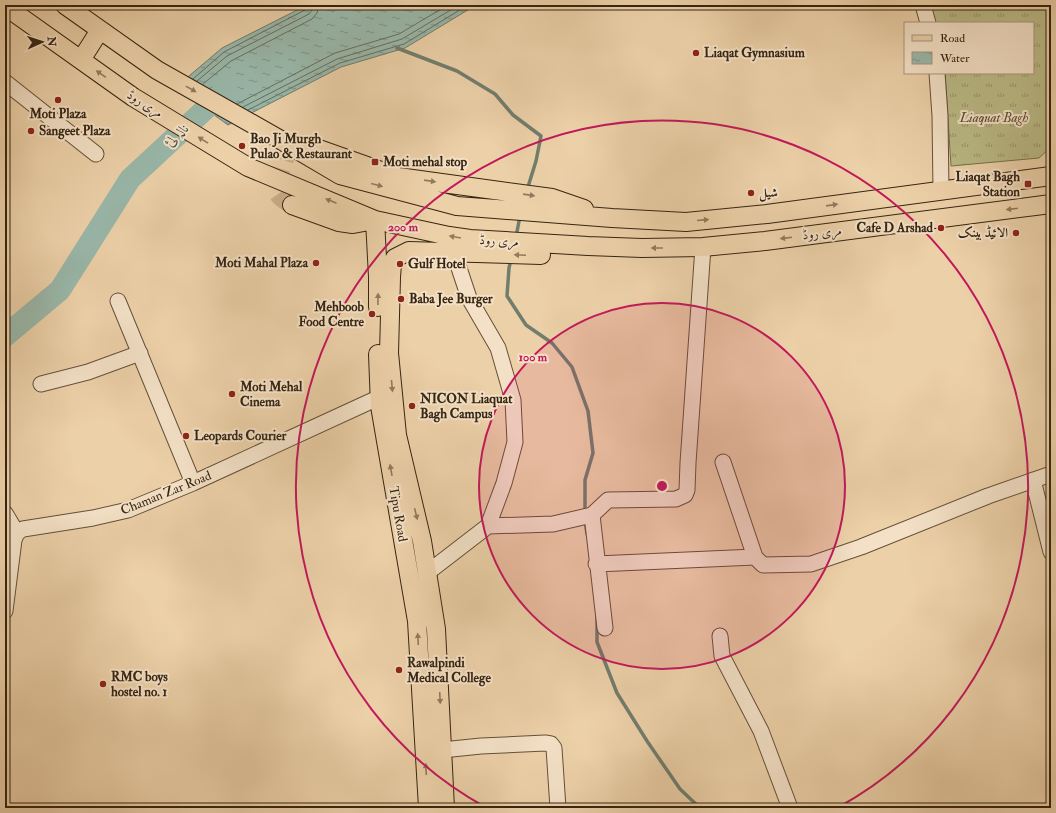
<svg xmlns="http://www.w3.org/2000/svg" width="1056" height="813" viewBox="0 0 1056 813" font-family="'IM FELL Double Pica',Amiri,serif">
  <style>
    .grass { fill: url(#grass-tufts); stroke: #78704c }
    .water { fill: url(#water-ripples); stroke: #717d6d }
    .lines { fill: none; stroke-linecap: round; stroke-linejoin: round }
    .shore { stroke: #686e5e; stroke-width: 1 }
    .stream { stroke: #717d6d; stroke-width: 3.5 }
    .river { stroke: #99b7a9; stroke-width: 22 }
    .major-tunnel { stroke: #c8ae8a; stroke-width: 18; stroke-dasharray: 18 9; stroke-linecap: butt }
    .minor-casing { stroke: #645038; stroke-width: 17 }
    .major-casing { stroke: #362512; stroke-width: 20 }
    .minor { stroke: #f3e0c6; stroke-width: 15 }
    .major { stroke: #ecd0a8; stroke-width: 18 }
    .oneway { fill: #917a5d }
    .ring { fill: none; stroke: #c2185b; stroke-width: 2 }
    .poi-dot { fill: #8f2418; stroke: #f3e0c6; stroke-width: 1.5 }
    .labels { text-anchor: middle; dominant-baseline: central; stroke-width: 4; stroke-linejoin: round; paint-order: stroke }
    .poi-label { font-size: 13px; font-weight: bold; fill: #362512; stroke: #f3e0c6; text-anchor: start }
    .street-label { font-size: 13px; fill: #362512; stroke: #f3e0c6 }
    .park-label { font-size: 13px; font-style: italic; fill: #574a2f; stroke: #f3e0c6 }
    .water-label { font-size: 14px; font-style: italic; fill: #4f4a38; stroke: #f3e0c6 }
    .centre { fill: #c2185b; stroke: #f3e0c6; stroke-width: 2 }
    .ring-label { font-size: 12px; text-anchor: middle; font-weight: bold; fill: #c2185b; stroke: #f3e0c6; stroke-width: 4; stroke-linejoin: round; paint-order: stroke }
  </style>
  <defs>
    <pattern id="grass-tufts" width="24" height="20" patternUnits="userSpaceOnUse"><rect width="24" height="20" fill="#baba86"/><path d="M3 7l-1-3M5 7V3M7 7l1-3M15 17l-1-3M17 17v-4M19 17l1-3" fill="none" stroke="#98976c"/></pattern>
    <pattern id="water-ripples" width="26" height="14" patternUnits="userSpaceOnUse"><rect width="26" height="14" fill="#99b7a9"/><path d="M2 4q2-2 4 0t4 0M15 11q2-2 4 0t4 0" fill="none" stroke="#7e9588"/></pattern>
  </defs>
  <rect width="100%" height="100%" fill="#ecd0a8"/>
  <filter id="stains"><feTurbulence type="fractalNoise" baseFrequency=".005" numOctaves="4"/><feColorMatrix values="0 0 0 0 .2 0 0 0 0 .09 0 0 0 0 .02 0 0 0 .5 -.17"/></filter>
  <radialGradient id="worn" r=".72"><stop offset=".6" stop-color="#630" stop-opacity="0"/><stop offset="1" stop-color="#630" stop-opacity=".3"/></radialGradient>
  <path class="grass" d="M927,5H1051V147L1039,158L951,166L945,73H1033V23H932Z"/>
  <path class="water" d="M307,5H476L405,48L341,67L228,125L176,87L222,48Z"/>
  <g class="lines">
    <path class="shore" d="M193,79L224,52L305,10L308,5
      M197,81L227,56L309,14L312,10L313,5
      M203,84L231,61L312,19L317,13L319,5
      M237,104L335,53L399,34L448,5
      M243,107L337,59L402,39L459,5
      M248,110L340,63L404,44L468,5"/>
    <path class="stream" d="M397,48L457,71L495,94L513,115L541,136L536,161L527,190
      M516,237L520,216
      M511,259L509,268L507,296L526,325L552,343L572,367L588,411L593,453L585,480V512
      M585,520L587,534
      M597,616V642L617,693L647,741L680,789L700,808"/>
    <path class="river" d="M5,336L60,290L130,179L227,89"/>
    <path class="major-tunnel" d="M292,205C284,201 279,198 275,189L287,152L295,145L306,146"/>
    <g class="minor-casing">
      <path id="minor" d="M923,5L928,23
        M937,73L940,116L941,190
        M5,82L96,154
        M118,301L193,483
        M41,384L88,372L140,353
        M723,462L755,557
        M1033,480L1051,552
        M5,513L17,533
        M592,515L605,628
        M488,526L553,524L592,515L608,500L676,499L685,495L687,490L688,463L703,247
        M596,564L755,557L763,565L811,564L861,547L988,496L1051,474
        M427,573L488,526L504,483L515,442L513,400L498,348L469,298L454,253
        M5,611L14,540L17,533L23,529L93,518L128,510L193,483L380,397
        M720,636L722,656L761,731L790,808
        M442,750L481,746L545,743L551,744L554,748L558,808"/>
    </g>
    <g class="major-casing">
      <path id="major" d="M65,5L157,70L279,139L340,175L457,206L612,218L686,222L767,214L1051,176
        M5,6L133,97L248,167L375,220L449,236L470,239L588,246L642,248L703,247L765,241L1051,204
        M81,60L100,30
        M313,147L398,177L552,198L584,209
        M292,205L339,222L353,224L375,220L378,277V307
        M378,354L380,406L417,621L428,808
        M445,808L436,629L422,541L397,435L389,353L391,277L392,264L395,258L409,251L541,255"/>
    </g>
    <use href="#minor" class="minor"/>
    <use href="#major" class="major"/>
  </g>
  <defs><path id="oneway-solid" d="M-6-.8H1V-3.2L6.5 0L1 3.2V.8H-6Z"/></defs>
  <g class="oneway">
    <use href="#oneway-solid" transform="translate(101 74) rotate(-145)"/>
    <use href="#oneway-solid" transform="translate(191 89) rotate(29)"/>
    <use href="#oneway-solid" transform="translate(203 140) rotate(-148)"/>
    <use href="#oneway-solid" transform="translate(430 181) rotate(8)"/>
    <use href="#oneway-solid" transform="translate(377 185) rotate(15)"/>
    <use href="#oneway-solid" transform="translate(529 195) rotate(8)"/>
    <use href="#oneway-solid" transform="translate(331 201) rotate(-157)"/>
    <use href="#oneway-solid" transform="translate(832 205) rotate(-8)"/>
    <use href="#oneway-solid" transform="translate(1012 209) rotate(173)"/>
    <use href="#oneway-solid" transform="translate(703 220) rotate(-5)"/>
    <use href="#oneway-solid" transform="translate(455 237) rotate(-170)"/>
    <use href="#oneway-solid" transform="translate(786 238) rotate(173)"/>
    <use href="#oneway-solid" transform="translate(657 248) rotate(180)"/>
    <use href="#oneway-solid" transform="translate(520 255) rotate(-178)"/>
    <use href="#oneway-solid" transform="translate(378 299) rotate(-89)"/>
    <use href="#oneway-solid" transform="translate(392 386) rotate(85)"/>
    <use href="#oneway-solid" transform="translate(391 470) rotate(-100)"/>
    <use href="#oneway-solid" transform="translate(416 514) rotate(76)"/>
    <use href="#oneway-solid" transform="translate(418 639) rotate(-93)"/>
    <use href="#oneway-solid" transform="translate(440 698) rotate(87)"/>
    <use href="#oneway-solid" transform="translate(426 769) rotate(-93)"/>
  </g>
  <circle cx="662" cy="486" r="183" fill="#c2185b" fill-opacity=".12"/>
  <g class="ring">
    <circle cx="662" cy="486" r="183"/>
    <path d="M487 808A366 366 0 1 1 837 808"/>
  </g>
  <g class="poi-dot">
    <circle cx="696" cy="53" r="4"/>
    <circle cx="58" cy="100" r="4"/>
    <circle cx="31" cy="131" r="4"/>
    <circle cx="242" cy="146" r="4"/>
    <rect x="371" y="158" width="8" height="8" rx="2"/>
    <rect x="1024" y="180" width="8" height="8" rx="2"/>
    <circle cx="751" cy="193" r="4"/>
    <circle cx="941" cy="228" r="4"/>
    <circle cx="1016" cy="233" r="4"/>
    <circle cx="316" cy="263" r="4"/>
    <circle cx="400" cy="264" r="4"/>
    <circle cx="401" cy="299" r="4"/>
    <circle cx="372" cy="314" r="4"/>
    <circle cx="232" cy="394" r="4"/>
    <circle cx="412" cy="406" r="4"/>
    <circle cx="186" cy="436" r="4"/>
    <circle cx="399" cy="670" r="4"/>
    <circle cx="103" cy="684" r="4"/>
  </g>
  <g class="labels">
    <g class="poi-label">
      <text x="704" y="53">Liaqat Gymnasium</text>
      <text x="58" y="114" text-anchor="middle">Moti Plaza</text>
      <text x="39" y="131">Sangeet Plaza</text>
      <text x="250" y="139">Bao Ji Murgh<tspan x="250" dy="15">Pulao &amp; Restaurant</tspan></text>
      <text x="383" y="162">Moti mehal stop</text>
      <text x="1020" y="177" text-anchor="end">Liaqat Bagh<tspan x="1020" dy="15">Station</tspan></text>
      <text x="759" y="193">شیل</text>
      <text x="933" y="228" text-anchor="end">Cafe D Arshad</text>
      <text x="1008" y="233" text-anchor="end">الائیڈ بینک</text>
      <text x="308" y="263" text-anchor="end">Moti Mahal Plaza</text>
      <text x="408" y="264">Gulf Hotel</text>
      <text x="409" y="299">Baba Jee Burger</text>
      <text x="364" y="307" text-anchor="end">Mehboob<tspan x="364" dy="15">Food Centre</tspan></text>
      <text x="240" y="387">Moti Mehal<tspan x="240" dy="15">Cinema</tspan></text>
      <text x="420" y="399">NICON Liaquat<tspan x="420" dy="15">Bagh Campus</tspan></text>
      <text x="194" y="436">Leopards Courier</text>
      <text x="407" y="663">Rawalpindi<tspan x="407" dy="15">Medical College</tspan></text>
      <text x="111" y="677">RMC boys<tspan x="111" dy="15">hostel no. 1</tspan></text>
    </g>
    <g class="street-label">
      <text transform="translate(145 104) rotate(32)">مری روڈ</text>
      <text transform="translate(822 233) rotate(-7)">مری روڈ</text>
      <text transform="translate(499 241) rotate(3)">مری روڈ</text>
      <text transform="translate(166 493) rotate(-22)">Chaman Zar Road</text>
      <text transform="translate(398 514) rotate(80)">Tipu Road</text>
    </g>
    <g class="park-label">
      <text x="994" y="118">Liaquat Bagh</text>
    </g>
    <g class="water-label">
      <text transform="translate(177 135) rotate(-43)">نالہ لئ</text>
    </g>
  </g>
  <circle cx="662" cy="486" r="6" class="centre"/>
  <g class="ring-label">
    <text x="403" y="231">200 m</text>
    <text x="533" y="361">100 m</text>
  </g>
  <rect width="1056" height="813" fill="none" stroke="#ecd0a8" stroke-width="20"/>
  <rect x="6" y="6" width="1044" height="801" fill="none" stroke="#362512" stroke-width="2"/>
  <rect x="10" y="10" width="1036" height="793" fill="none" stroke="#362512"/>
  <rect x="904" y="22" width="130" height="52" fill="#f3e0c6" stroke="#a7957e"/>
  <rect x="912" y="35" width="20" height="6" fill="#ecd0a8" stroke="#a7957e"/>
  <text x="940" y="42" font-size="12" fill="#362512">Road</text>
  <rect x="912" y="52" width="20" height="12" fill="url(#water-ripples)" stroke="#a7957e"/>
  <text x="940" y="62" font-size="12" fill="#362512">Water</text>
  <g transform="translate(42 42) rotate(87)" stroke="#f3e0c6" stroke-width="3" paint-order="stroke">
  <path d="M0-3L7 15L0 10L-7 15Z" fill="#362512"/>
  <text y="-6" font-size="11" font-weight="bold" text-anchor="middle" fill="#362512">N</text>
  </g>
  <rect width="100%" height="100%" filter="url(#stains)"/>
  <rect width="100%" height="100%" fill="url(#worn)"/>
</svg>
